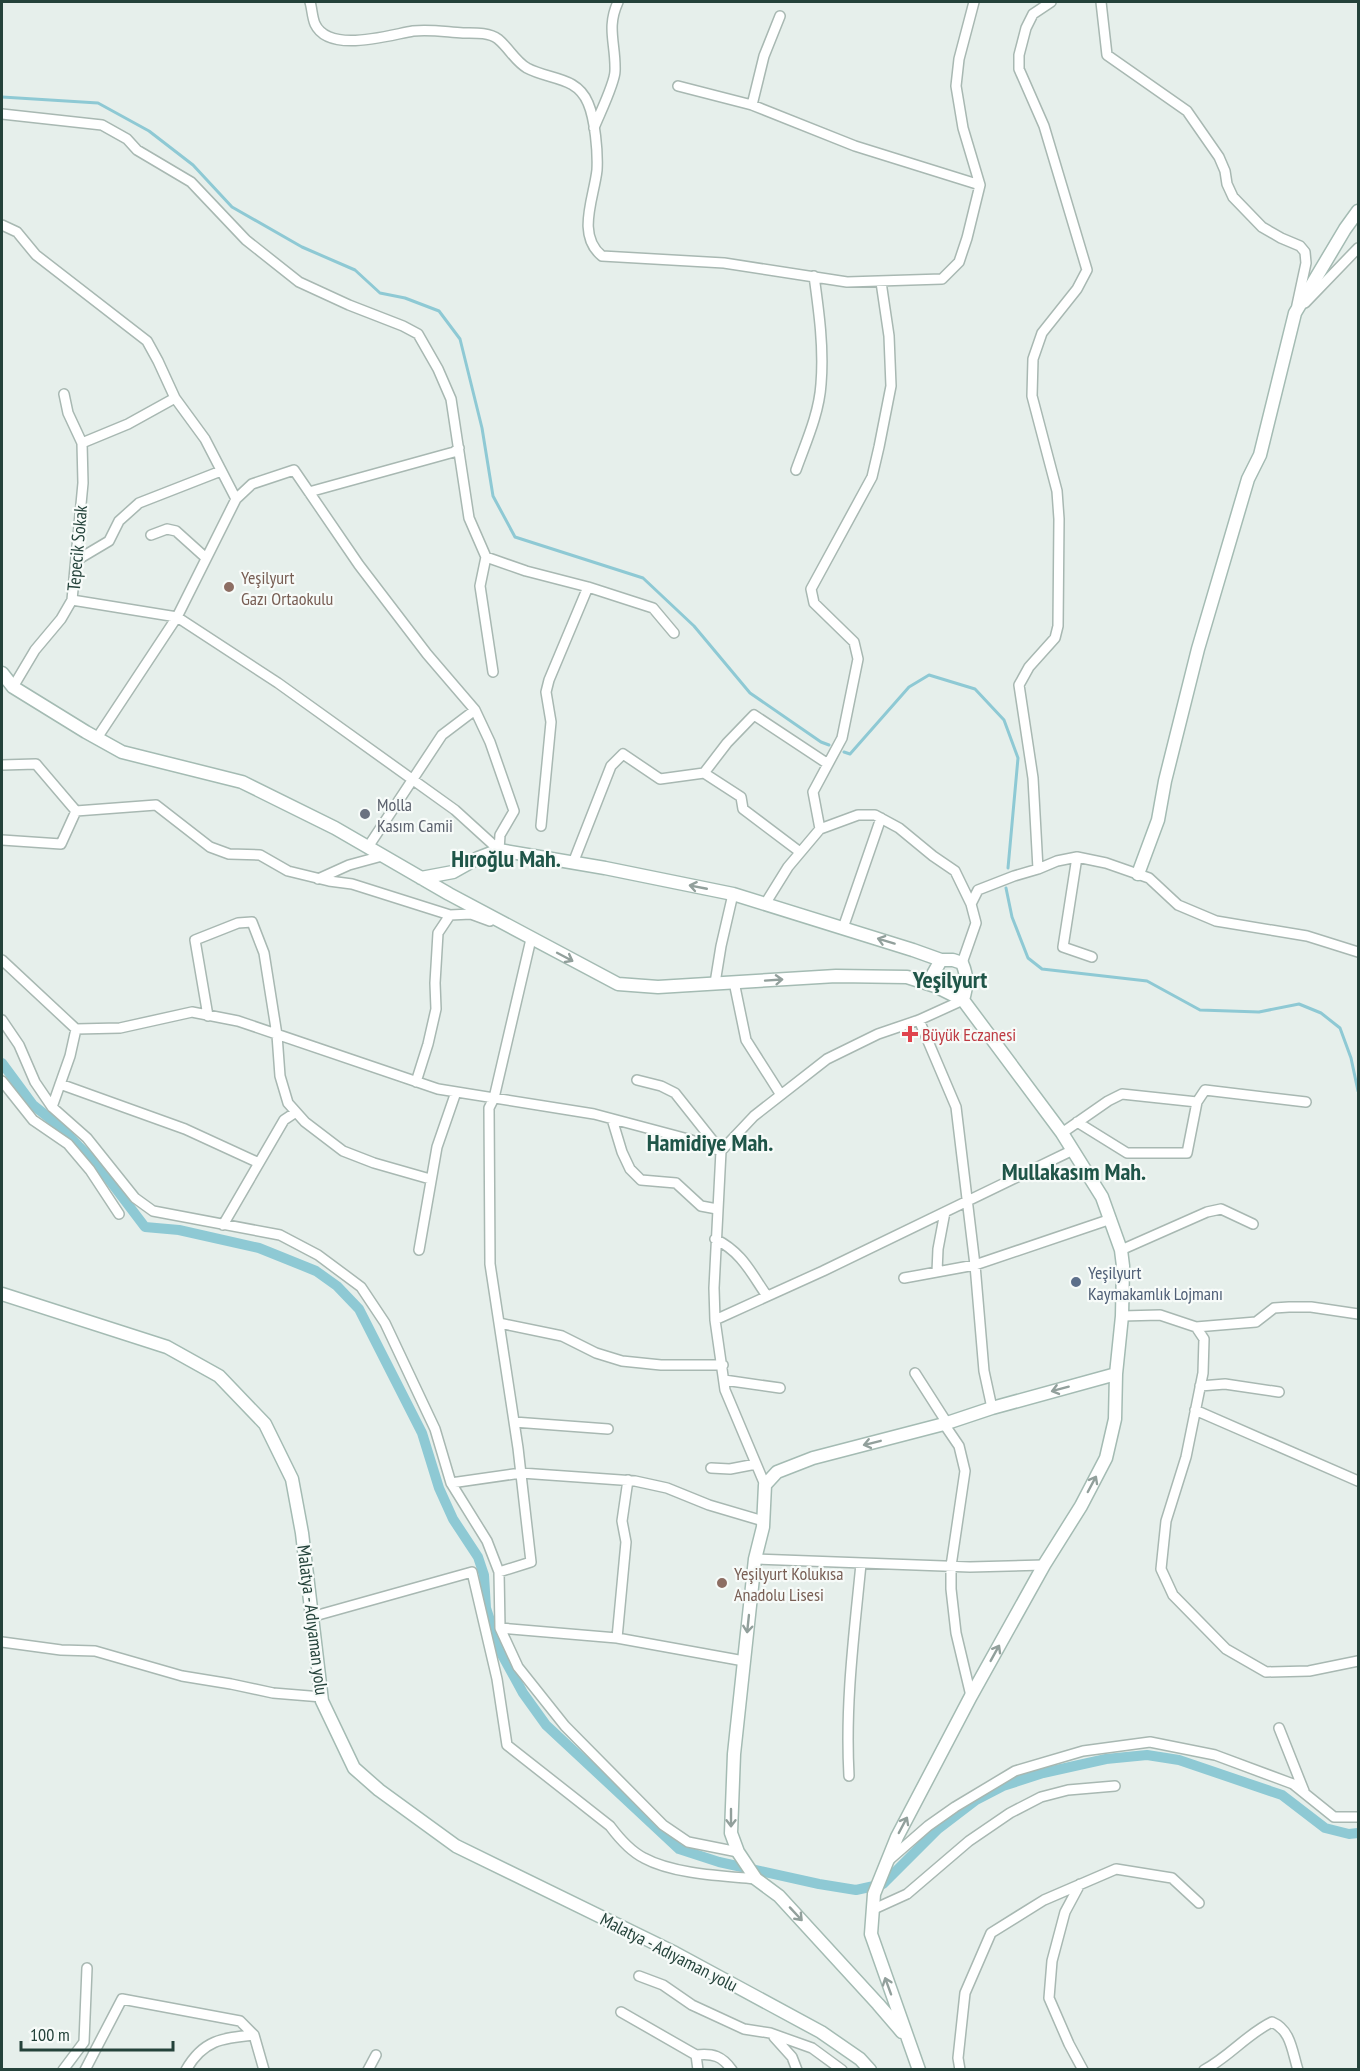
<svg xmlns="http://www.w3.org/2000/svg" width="1360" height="2071" viewBox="0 0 1360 2071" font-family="'PT Sans Narrow',sans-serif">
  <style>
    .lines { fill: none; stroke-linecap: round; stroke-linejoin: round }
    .stream { stroke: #8ec9d4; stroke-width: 3 }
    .canal { stroke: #8ec9d4; stroke-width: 10 }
    .street-casing { stroke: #a8b8b2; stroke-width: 12 }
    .secondary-casing { stroke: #a4bbb3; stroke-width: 15 }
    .street { stroke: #fff; stroke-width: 9 }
    .secondary { stroke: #fff; stroke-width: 12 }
    .oneway { stroke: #92a09c }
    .education-dot { fill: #8d6e63; stroke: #f7fbf9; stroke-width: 2 }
    .worship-dot { fill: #6b7280; stroke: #f7fbf9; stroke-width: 2 }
    .health-dot { fill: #e0444e; stroke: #f7fbf9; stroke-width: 2 }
    .service-dot { fill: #5c6f8a; stroke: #f7fbf9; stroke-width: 2 }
    .labels { text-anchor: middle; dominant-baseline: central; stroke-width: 4.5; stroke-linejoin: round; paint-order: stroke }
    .street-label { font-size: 18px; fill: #24423a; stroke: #f7fbf9 }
    .education-label { font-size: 18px; fill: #785e54; stroke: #f7fbf9; text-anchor: start }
    .worship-label { font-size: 18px; fill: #5b616d; stroke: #f7fbf9; text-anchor: start }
    .health-label { font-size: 18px; fill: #be3a42; stroke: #f7fbf9; text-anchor: start }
    .service-label { font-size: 18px; fill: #4e5e75; stroke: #f7fbf9; text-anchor: start }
    .district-label { font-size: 24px; font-weight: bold; fill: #1f5548; stroke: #f7fbf9 }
  </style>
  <rect width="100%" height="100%" fill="#e6efeb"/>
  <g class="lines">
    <path class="stream" d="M2,97L98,103L149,131L193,165L232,207L302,247L355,270L380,293L405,298L439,311L460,339L482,428L493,496L515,537L643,578L694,626L750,693L821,742L829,745
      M844,752L850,754L909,687L929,675L975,689L1004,720L1018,758L1008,868
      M1006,888L1012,917L1028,958L1042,969L1147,981L1200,1010L1259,1012L1299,1004L1321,1013L1340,1028L1351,1058L1358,1091"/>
    <path class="canal" d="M2,1063L33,1105L58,1125L101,1169L145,1227L179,1230L259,1248L316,1271L337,1286L359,1309L422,1433L439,1488L453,1519L478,1557L484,1575L486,1608L500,1651L523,1693L546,1725L679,1849L719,1862L819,1884L856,1890L883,1884L938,1829L976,1800L1003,1786L1043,1773L1106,1759L1147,1755L1179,1760L1282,1795L1325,1828L1349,1834L1358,1833"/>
    <g class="street-casing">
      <path id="street" d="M310,2C312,8 312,17 315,24C329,54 389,35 413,31C430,29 446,32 463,33C474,33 489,32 498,39C509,48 515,61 527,68C549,80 577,76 588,103C595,119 598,152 597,170C594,198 576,235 602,256L724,263L847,282L942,279L959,262L967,238L980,185L963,128L956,86L959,59L974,2
        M1101,2L1107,55L1187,111L1219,157L1225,171L1227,184L1233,197L1262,227L1281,238L1300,246L1305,252L1306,263L1297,305
        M678,86L752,105L855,146L980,185
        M752,105L764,56L780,16
        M2,114L102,125L127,139L137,150L191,182L246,240L299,282L349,305L403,326L418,334L438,369L451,399L469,518L486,557L480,586L493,672
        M594,128C599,115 615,83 615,71C616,44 606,28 618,2
        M2,225L17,232L36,255L147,341L158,361L175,398L205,439L236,499
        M1305,303L1358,248
        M82,443L128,424L175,398
        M796,470C806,442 819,414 821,384C824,348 819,312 814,276
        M309,492L454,452L459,448
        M151,535L167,529L176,531L206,558
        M486,557L526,571L588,587L653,608L674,633
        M77,560L109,541L119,521L139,503L221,471
        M72,600L177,617L278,683L455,810L499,850L500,835L514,811L490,742L475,710L427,654L359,565L294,470L252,484L236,499L177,617L97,738
        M13,687L35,650L61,619L72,600L83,483L82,443L68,413L64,394
        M2,765L36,764L76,811
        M704,773L727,743L754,715L828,764
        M541,826L551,722L546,692L549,680L588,587
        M820,829L813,792L842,738L858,659L854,642L814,603L811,589L872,477L879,447L891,386L889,336L881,282
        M2,840L61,844L76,811L156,805L210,847L229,854L260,855L288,871L329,881L352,884L450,915
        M368,847L442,735L475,710
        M1077,857L1063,947L1092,957
        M573,863L611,766L623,754L660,779L704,773L741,797L743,809L800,852
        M1038,869L1033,778L1019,685L1029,667L1055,638L1058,626L1059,519L1057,491L1032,396L1033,359L1042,333L1077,289L1087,270L1044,126L1019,69V55L1026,28L1033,14L1051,2
        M318,879L349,865L382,856
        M765,904L788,867L820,829L858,815H875L899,828L933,856L955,871L971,904
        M843,928L881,818
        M2,960L76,1029L120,1028L192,1012L238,1021L438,1089L594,1114L688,1139L721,1151
        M962,963L976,923L971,904L978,890L1014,876L1038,869L1057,861L1077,857L1106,863L1149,878L1178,905L1216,921L1307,936L1358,952
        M734,982L746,1040L781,1095
        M715,983L721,946L733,894
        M208,1016L195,940L238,923L252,922L264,953L277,1035L280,1076L288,1103L305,1122L343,1151L374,1163L430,1179
        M2,1020L19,1045L35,1082L52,1107L87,1138L135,1198L153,1211L280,1235L318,1255L361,1287L385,1323L435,1429L451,1483L487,1541L499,1572L500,1628L518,1667L565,1726L663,1825L688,1842L738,1852
        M919,1020L956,1107L975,1265L984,1371L992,1408
        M637,1080L661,1086L675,1093L721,1151
        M2,1081L33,1120L68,1144L90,1170L119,1214
        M416,1082L428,1044L436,1009L435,983L438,933L450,915L471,914L490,921
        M60,1084L185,1129L259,1163
        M52,1107L70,1056L76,1029
        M612,1119L622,1152L630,1169L641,1180L676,1183L701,1206L717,1209
        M1077,1122L1127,1153H1187L1197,1102L1205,1090L1306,1102
        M1062,1133L1108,1101L1122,1094L1197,1102
        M223,1225L284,1120L296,1112
        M715,1239C742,1252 751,1273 767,1296
        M419,1250L437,1147L456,1092
        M1121,1250L1207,1212L1221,1209L1253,1224
        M937,1272L938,1249L945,1212
        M904,1278L975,1265L1111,1219
        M1122,1316L1160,1315L1196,1327L1204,1339L1203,1373L1186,1457L1166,1521L1161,1569L1173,1595L1226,1649L1266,1672L1309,1671L1358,1661
        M715,1320L823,1271L1073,1150
        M499,1323L562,1336L596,1353L622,1361L661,1365H723
        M1196,1327L1256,1322L1274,1308L1289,1307H1311L1358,1314
        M915,1373L947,1423
        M724,1380L780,1388
        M1200,1386L1225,1384L1279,1392
        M1195,1410L1358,1481
        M514,1422L608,1429
        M944,1424L959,1446L965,1471L951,1566V1589L956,1633L971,1696
        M711,1468L730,1469L756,1464
        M451,1483L521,1473L635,1481L667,1488L709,1505L763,1521
        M765,1485L725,1390L715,1320L714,1288L721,1151L754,1116L827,1059L878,1034L919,1020L963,1000
        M755,1559L970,1567L1044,1565
        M499,1572L531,1562L518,1448L490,1264L489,1108L494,1098L531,939
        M311,1617L472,1572L497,1679L507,1745L610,1826C619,1838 630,1851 644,1858C673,1874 723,1876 756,1879
        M500,1628L617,1638L744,1661
        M617,1638L626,1542L622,1521L628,1480
        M2,1642L61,1650L95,1651L182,1676L231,1684L273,1693L322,1697
        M1279,1728L1304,1791
        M849,1776C845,1704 854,1635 861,1564
        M889,1860L928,1826L955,1807L1015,1771L1083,1751L1150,1742L1215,1755L1293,1784L1334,1817H1358
        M1080,1884L1065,1912L1052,1961L1049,1998L1069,2044L1083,2070
        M874,1909L907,1894L969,1841L1010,1813L1041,1797L1068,1790L1115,1786
        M639,1976L663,1985L692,2005L744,2029L770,2033L812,2048L842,2070
        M621,2012L696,2055C713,2053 722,2056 732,2070
        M774,2037L792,2057L797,2070
        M696,2055L698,2070
        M63,2070L84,2042L87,1968
        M85,2070L122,1999L240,2021L254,2035L264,2070
        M186,2070C203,2040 222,2038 254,2035
        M368,2070L376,2055
        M960,2070L958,2058L965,1993L991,1933L1044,1900L1116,1869L1172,1878L1199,1903
        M1204,2070C1229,2057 1247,2034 1272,2022C1291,2030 1292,2051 1298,2070"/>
    </g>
    <g class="secondary-casing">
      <path id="secondary" d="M2,673L13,687L86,732L122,752L242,782L335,828L449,894L618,984L658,987L836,976L907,977L935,986L963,1000L1062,1133L1102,1197L1121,1250L1123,1266L1122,1316L1116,1374L1115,1419L1106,1458L1081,1506L1044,1565L971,1696L897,1837L874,1894L871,1934L919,2070
        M1138,874L1158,820L1165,781L1198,649L1248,479L1260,455L1295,313L1345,229L1358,211
        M421,878L453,872L478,858L499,850L605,868L733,894L913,950L941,960
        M935,986L932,976L941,960H953L962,963C968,977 967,986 963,1000
        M2,1294L167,1347L219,1376L265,1424L292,1479L302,1533L322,1701L354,1768L379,1790L456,1846L675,1953L821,2032L860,2059L870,2070
        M902,2032L878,2004L779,1896L756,1879L738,1852L731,1833L734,1754L755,1559L763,1527L765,1485L777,1472L813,1458L944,1424L992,1408L1116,1374"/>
    </g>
    <use href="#street" class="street"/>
    <use href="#secondary" class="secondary"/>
  </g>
  <defs><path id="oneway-shaft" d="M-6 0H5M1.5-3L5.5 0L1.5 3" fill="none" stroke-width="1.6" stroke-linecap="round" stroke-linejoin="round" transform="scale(1.5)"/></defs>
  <g class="oneway">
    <use href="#oneway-shaft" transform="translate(698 887) rotate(-169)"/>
    <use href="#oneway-shaft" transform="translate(886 941) rotate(-163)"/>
    <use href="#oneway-shaft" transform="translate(565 957) rotate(28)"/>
    <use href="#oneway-shaft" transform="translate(774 980) rotate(-4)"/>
    <use href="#oneway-shaft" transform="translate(1060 1389) rotate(165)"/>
    <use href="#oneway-shaft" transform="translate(872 1443) rotate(166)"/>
    <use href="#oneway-shaft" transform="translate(1092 1484) rotate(-62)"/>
    <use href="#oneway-shaft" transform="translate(748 1624) rotate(96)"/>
    <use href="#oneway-shaft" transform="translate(995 1653) rotate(-61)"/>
    <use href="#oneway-shaft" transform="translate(731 1818) rotate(90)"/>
    <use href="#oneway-shaft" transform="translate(903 1825) rotate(-62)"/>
    <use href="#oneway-shaft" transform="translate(796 1914) rotate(47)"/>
    <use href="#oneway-shaft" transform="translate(888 1986) rotate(-110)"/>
  </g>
  <g class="education-dot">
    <circle cx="229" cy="587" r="6"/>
    <circle cx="722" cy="1583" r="6"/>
  </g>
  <circle class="worship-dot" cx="365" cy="814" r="6"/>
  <path class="health-dot" d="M907 1025h6v6h6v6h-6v6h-6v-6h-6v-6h6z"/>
  <circle class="service-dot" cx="1076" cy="1282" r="6"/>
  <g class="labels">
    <g class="street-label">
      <text transform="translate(77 548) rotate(-85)">Tepecik Sokak</text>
      <text transform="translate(313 1620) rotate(83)">Malatya - Adıyaman yolu</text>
      <text transform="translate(669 1952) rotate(27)">Malatya - Adıyaman yolu</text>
    </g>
    <g class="education-label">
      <text x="241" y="577">Yeşilyurt<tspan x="241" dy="21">Gazı Ortaokulu</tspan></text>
      <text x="734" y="1573">Yeşilyurt Kolukısa<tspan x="734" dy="21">Anadolu Lisesi</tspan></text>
    </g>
    <g class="worship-label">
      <text x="377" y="804">Molla<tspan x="377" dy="21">Kasım Camii</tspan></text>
    </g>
    <g class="health-label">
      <text x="922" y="1034">Büyük Eczanesi</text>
    </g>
    <g class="service-label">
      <text x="1088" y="1272">Yeşilyurt<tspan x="1088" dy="21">Kaymakamlık Lojmanı</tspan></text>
    </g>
    <g class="district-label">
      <text x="506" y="858">Hıroğlu Mah.</text>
      <text x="950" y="979">Yeşilyurt</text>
      <text x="710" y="1142">Hamidiye Mah.</text>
      <text x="1074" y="1171">Mullakasım Mah.</text>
    </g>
  </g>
  <rect width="1360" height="2071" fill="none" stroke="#24423a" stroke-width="6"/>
  <path d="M21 2041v9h152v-9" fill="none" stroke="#24423a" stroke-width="3"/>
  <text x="30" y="2041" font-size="18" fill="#24423a" stroke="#f7fbf9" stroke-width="4.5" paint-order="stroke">100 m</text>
</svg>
